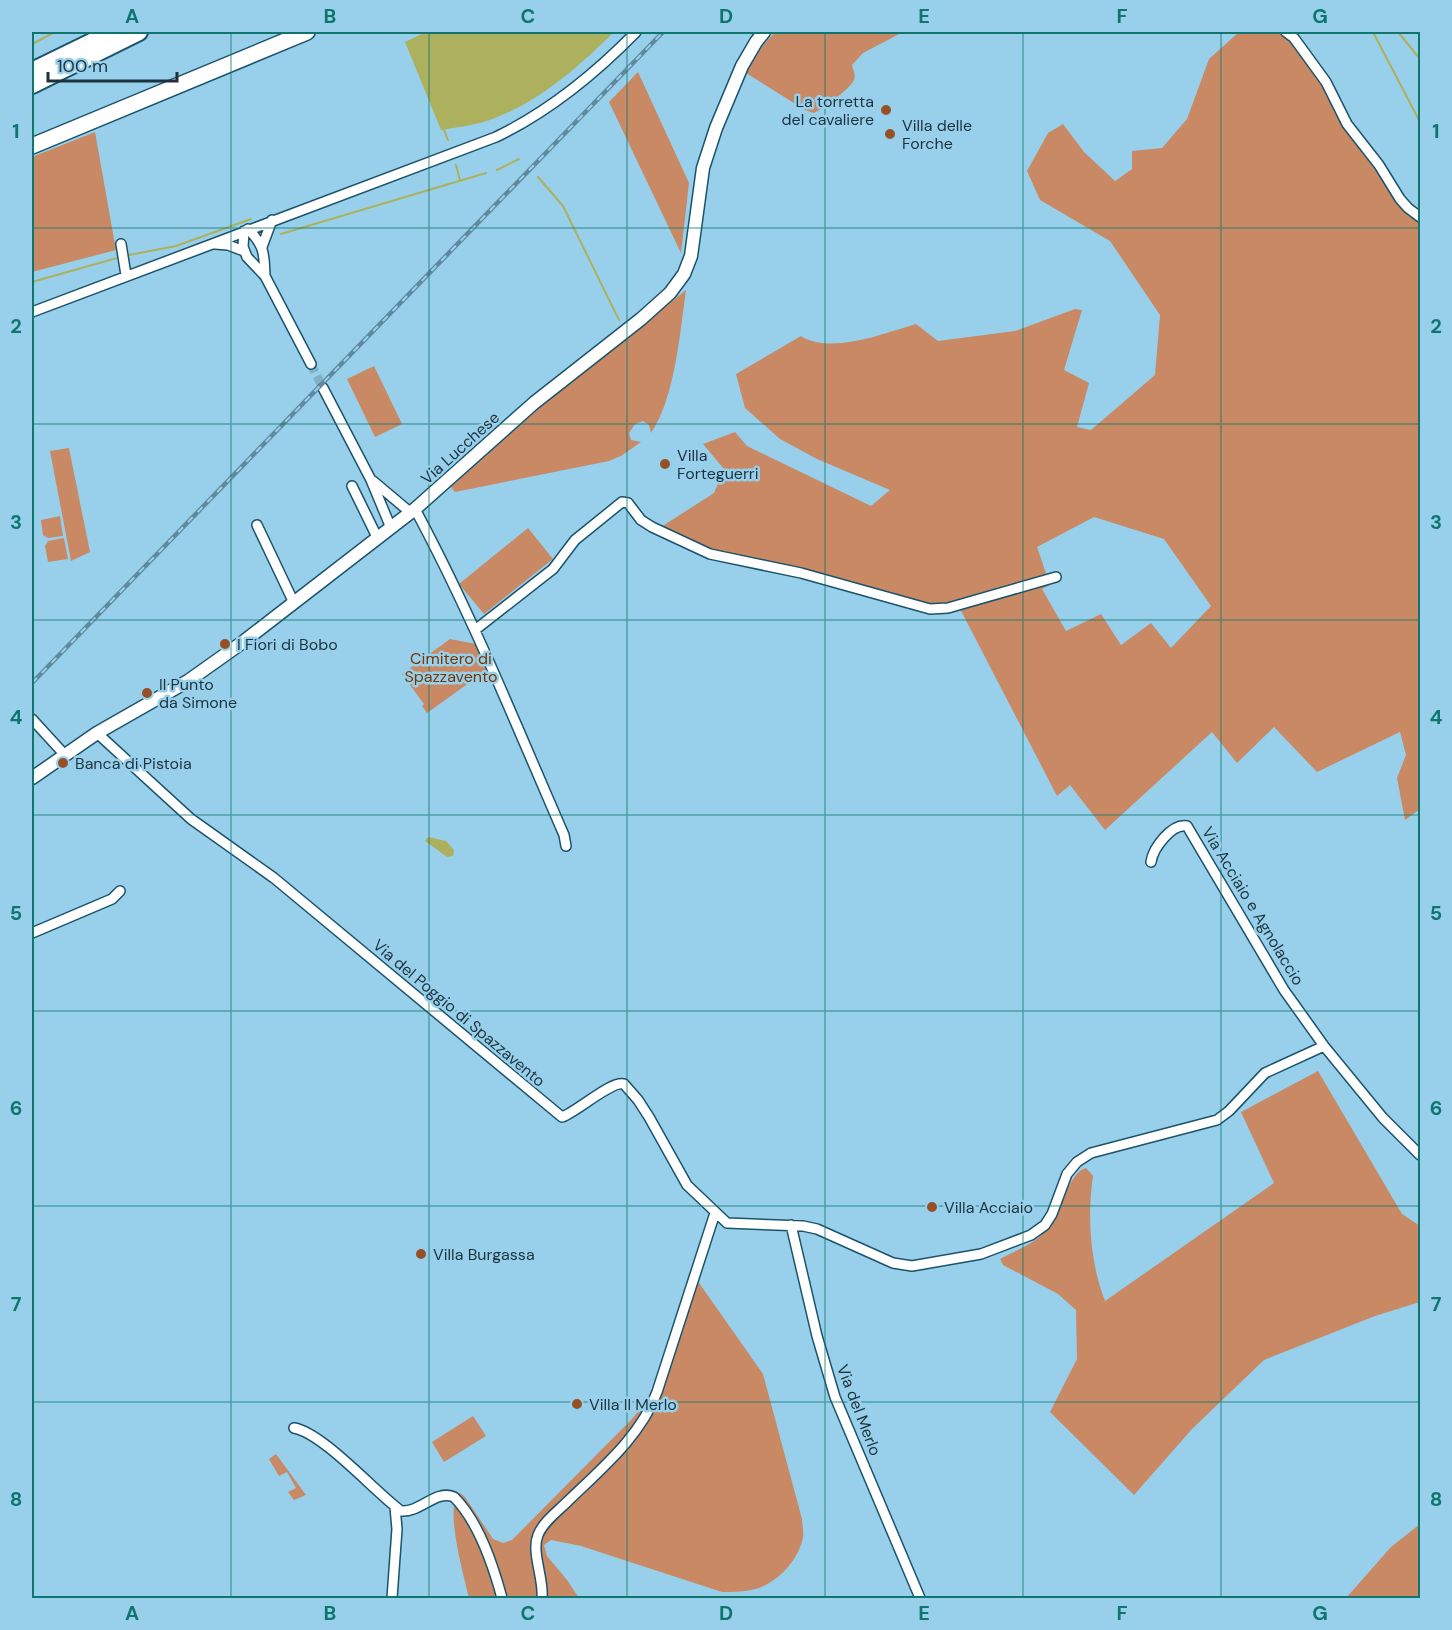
<svg xmlns="http://www.w3.org/2000/svg" width="1452" height="1630" viewBox="0 0 1452 1630" font-family="'DM Sans',sans-serif">
  <style>
    .green { fill: #c88964; fill-rule: evenodd }
    .water { fill: #adb05d }
    .lines { fill: none; stroke-linecap: round; stroke-linejoin: round }
    .stream { stroke: #adb05d; stroke-width: 2 }
    .minor-tunnel { stroke: #7fb1c9; stroke-width: 9; stroke-dasharray: 9 4.5; stroke-linecap: butt }
    .minor-casing { stroke: #1b536b; stroke-width: 12 }
    .tertiary-casing { stroke: #1b536b; stroke-width: 15 }
    .primary-casing { stroke: #1b536b; stroke-width: 18 }
    .motorway-casing { stroke: #1b536b; stroke-width: 20 }
    .minor { stroke: #fff; stroke-width: 9 }
    .tertiary { stroke: #fff; stroke-width: 12 }
    .primary { stroke: #fff; stroke-width: 15 }
    .motorway { stroke: #fff; stroke-width: 16 }
    .rail-casing { stroke: #60899d; stroke-width: 4.5 }
    .rail { stroke: #98d0ec; stroke-width: 2; stroke-dasharray: 7; stroke-linecap: butt }
    .grid { fill: none; stroke: #0f766e; stroke-width: 1.5; stroke-opacity: 0.55 }
    .poi-dot { fill: #955125; stroke: #98d0ec; stroke-width: 2 }
    .labels { text-anchor: middle; dominant-baseline: central; stroke-width: 5; stroke-linejoin: round; paint-order: stroke }
    .poi-label { font-size: 16px; fill: #1c333e; stroke: #98d0ec; text-anchor: start }
    .street-label { font-size: 16px; fill: #1c333e; stroke: #98d0ec }
    .park-label { font-size: 16px; fill: #783500; stroke: #98d0ec }
    .neatline { fill: none; stroke: #0f766e; stroke-width: 2 }
    .grid-label { font-size: 20px; text-anchor: middle; font-weight: bold; fill: #0f766e }
  </style>
  <rect width="100%" height="100%" fill="#98d0ec"/>
  <path class="green" d="M775,32H903L863,53L852,65C853,70 856,75 854,80C850,89 823,109 814,113L805,110L746,73L761,48Z
    M1239,32H1280L1291,41L1325,89L1341,122L1401,207L1420,221V809L1405,820L1397,778L1406,755L1400,732L1317,772L1274,727L1237,763L1212,732L1105,830L1070,785L1057,796L956,601L931,604L814,573L721,553L661,527L714,493L724,469L703,444L735,432L747,446L871,506L890,490L817,459L780,439L745,408L736,374L801,336C830,355 885,333 916,324L938,341L1015,331L1075,309L1082,310L1064,370L1089,383L1077,427L1091,430L1155,375L1160,315L1110,241L1040,200L1027,171L1048,133L1063,124L1084,152L1115,181L1132,169V151L1162,148L1187,119L1209,59ZM1094,517L1164,539L1211,606L1171,648L1151,623L1121,645L1101,614L1066,631L1042,589L1050,585L1037,547Z
    M638,72L689,183L681,253L609,102Z
    M95,132L116,250L32,272V157Z
    M686,290C680,332 675,398 651,433L649,425L643,421L635,424L629,433L631,440L641,442L621,456L609,461L455,492L451,487L545,403Z
    M374,366L402,424L375,437L347,379Z
    M69,448L90,552L71,561L50,451Z
    M60,516L63,536L48,538L43,535L41,520Z
    M528,528L553,559L484,614L459,584Z
    M64,538L68,559L48,562L45,546L48,541Z
    M450,639L476,644L487,670L427,713L422,706L424,704L402,674Z
    M1318,1071L1402,1214L1420,1226V1302L1375,1316L1264,1360L1192,1429L1134,1495L1050,1412L1077,1359L1076,1310L1058,1294L1003,1265L1000,1259C1018,1249 1043,1241 1052,1222C1060,1208 1071,1171 1086,1168L1093,1176C1087,1217 1090,1262 1105,1301L1274,1183L1241,1112Z
    M697,1280L763,1374L802,1519C802,1524 804,1532 803,1537C799,1559 780,1580 759,1588C747,1592 734,1592 722,1592L581,1546L551,1540L544,1545L547,1556L567,1580L579,1598H469C464,1576 446,1514 457,1494L460,1493L465,1497L493,1539L503,1543L512,1540L631,1420L663,1382L671,1364Z
    M473,1416L486,1436L444,1462L432,1442Z
    M276,1454L306,1495L294,1500L288,1492L296,1488L287,1472L279,1476L269,1459Z
    M1420,1524V1598H1346L1391,1547Z"/>
  <path class="water" d="M426,32H614C579,66 542,100 495,118C478,125 459,127 441,130L405,42Z
    M428,837L446,841L454,850L453,856L447,857L425,841Z"/>
  <g class="lines">
    <path class="stream" d="M1373,32L1420,122
      M1398,32L1420,59
      M32,44L55,32
      M1419,102L1420,104
      M444,130L448,140
      M456,165L460,180
      M497,170L519,159
      M538,177L563,206L619,320
      M281,234L486,173
      M129,255L176,246L251,219
      M32,282L117,258"/>
    <path class="minor-tunnel" d="M311,364L323,388"/>
    <g class="minor-casing">
      <path id="minor" d="M1286,32L1294,38L1326,82L1347,124L1379,165L1400,199L1408,208L1420,217
        M248,229C265,246 264,254 265,276
        M244,231L243,247L247,257L265,276L311,364
        M121,244L126,275
        M215,244L228,245L244,251
        M262,247L272,220
        M32,312L496,137C550,111 594,75 636,32
        M323,388L371,480L391,528
        M373,481L411,513
        M352,486L378,539
        M415,509C472,615 516,725 564,835L566,846
        M257,525L294,603
        M475,630L553,569L575,540L622,502L628,503L641,520L652,527L710,554L801,573L930,609L948,608L1056,577
        M32,719L64,754
        M97,733L191,819L274,878L562,1117C578,1111 612,1080 624,1084L638,1100L649,1117L687,1185L727,1223L803,1226L817,1229L893,1263L912,1266L981,1254L1031,1235L1045,1225L1052,1214L1067,1174L1077,1162L1091,1153L1217,1120L1229,1111L1265,1073L1324,1046
        M1151,862C1153,848 1172,823 1187,826L1284,990L1324,1046L1383,1118L1420,1155
        M32,933L112,899L120,891
        M791,1225L817,1336L835,1397L920,1598
        M294,1428C323,1433 375,1492 401,1511C420,1513 436,1489 454,1497C479,1522 493,1565 502,1598
        M392,1598L397,1529L395,1507
        M542,1598C544,1579 531,1552 538,1535C543,1522 558,1511 568,1501C601,1469 641,1436 657,1392L715,1213"/>
    </g>
    <g class="tertiary-casing">
      <path id="tertiary" d="M32,778L97,733L188,681L243,642L415,509L534,403L641,319L670,293L684,274L691,256L703,168L716,128L742,66L756,42L764,32"/>
    </g>
    <g class="primary-casing">
      <path id="primary" d="M32,146L307,32"/>
    </g>
    <g class="motorway-casing">
      <path id="motorway" d="M32,71L112,32
        M32,85L139,32"/>
    </g>
    <use href="#minor" class="minor"/>
    <use href="#tertiary" class="tertiary"/>
    <use href="#primary" class="primary"/>
    <use href="#motorway" class="motorway"/>
    <g class="rail-casing">
      <path id="rail" d="M32,683L663,32"/>
    </g>
    <use href="#rail" class="rail"/>
  </g>
  <path class="grid" d="M231,32V1598M429,32V1598M627,32V1598M825,32V1598M1023,32V1598M1221,32V1598M32,228H1420M32,424H1420M32,620H1420M32,815H1420M32,1011H1420M32,1206H1420M32,1402H1420"/>
  <g class="poi-dot">
    <circle cx="886" cy="110" r="6"/>
    <circle cx="890" cy="134" r="6"/>
    <circle cx="665" cy="464" r="6"/>
    <circle cx="225" cy="644" r="6"/>
    <circle cx="147" cy="693" r="6"/>
    <circle cx="63" cy="763" r="6"/>
    <circle cx="932" cy="1207" r="6"/>
    <circle cx="421" cy="1254" r="6"/>
    <circle cx="577" cy="1404" r="6"/>
  </g>
  <g class="labels">
    <g class="poi-label">
      <text x="874" y="101" text-anchor="end">La torretta<tspan x="874" dy="18">del cavaliere</tspan></text>
      <text x="902" y="125">Villa delle<tspan x="902" dy="18">Forche</tspan></text>
      <text x="677" y="455">Villa<tspan x="677" dy="18">Forteguerri</tspan></text>
      <text x="237" y="644">I Fiori di Bobo</text>
      <text x="159" y="684">Il Punto<tspan x="159" dy="18">da Simone</tspan></text>
      <text x="75" y="763">Banca di Pistoia</text>
      <text x="944" y="1207">Villa Acciaio</text>
      <text x="433" y="1254">Villa Burgassa</text>
      <text x="589" y="1404">Villa Il Merlo</text>
    </g>
    <g class="street-label">
      <text transform="translate(460 448) rotate(-42)">Via Lucchese</text>
      <text transform="translate(1253 906) rotate(59)">Via Acciaio e Agnolaccio</text>
      <text transform="translate(459 1013) rotate(40)">Via del Poggio di Spazzavento</text>
      <text transform="translate(859 1410) rotate(69)">Via del Merlo</text>
    </g>
    <g class="park-label">
      <text x="451" y="658">Cimitero di<tspan x="451" dy="18">Spazzavento</tspan></text>
    </g>
  </g>
  <rect width="1452" height="1630" fill="none" stroke="#98d0ec" stroke-width="66"/>
  <path d="M48 72v9h129v-9" fill="none" stroke="#1c333e" stroke-width="3"/>
  <text x="57" y="72" font-size="18" fill="#1c333e" stroke="#98d0ec" stroke-width="4.5" paint-order="stroke">100 m</text>
  <rect x="33" y="33" width="1386" height="1564" class="neatline"/>
  <g class="grid-label">
    <text x="132" y="23">A</text>
    <text x="330" y="23">B</text>
    <text x="528" y="23">C</text>
    <text x="726" y="23">D</text>
    <text x="924" y="23">E</text>
    <text x="1122" y="23">F</text>
    <text x="1320" y="23">G</text>
    <text x="16" y="138">1</text>
    <text x="1436" y="138">1</text>
    <text x="16" y="333">2</text>
    <text x="1436" y="333">2</text>
    <text x="16" y="529">3</text>
    <text x="1436" y="529">3</text>
    <text x="16" y="724">4</text>
    <text x="1436" y="724">4</text>
    <text x="16" y="920">5</text>
    <text x="1436" y="920">5</text>
    <text x="16" y="1115">6</text>
    <text x="1436" y="1115">6</text>
    <text x="16" y="1311">7</text>
    <text x="1436" y="1311">7</text>
    <text x="16" y="1506">8</text>
    <text x="1436" y="1506">8</text>
    <text x="132" y="1620">A</text>
    <text x="330" y="1620">B</text>
    <text x="528" y="1620">C</text>
    <text x="726" y="1620">D</text>
    <text x="924" y="1620">E</text>
    <text x="1122" y="1620">F</text>
    <text x="1320" y="1620">G</text>
  </g>
</svg>
